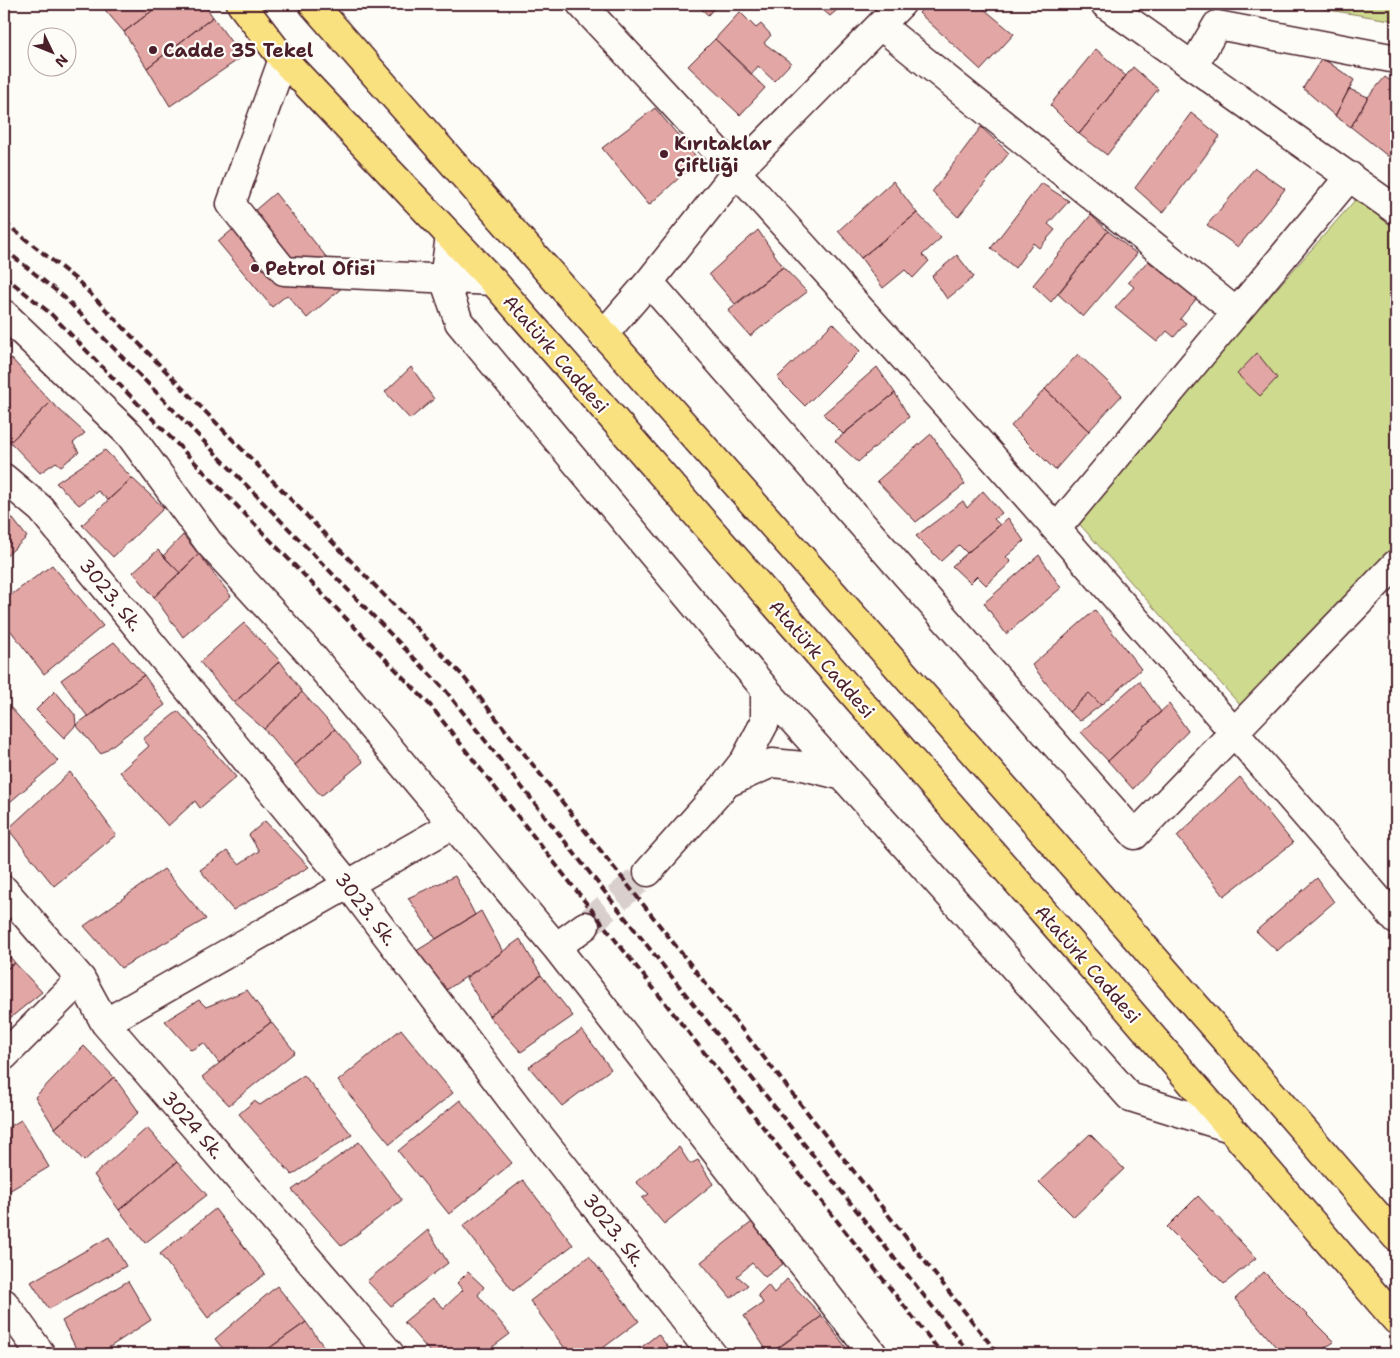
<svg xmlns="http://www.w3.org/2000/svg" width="1400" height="1358" viewBox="0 0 1400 1358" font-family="'Shantell Sans',sans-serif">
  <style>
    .green { fill: #cedb8e; stroke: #8c7d5c }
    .building { fill: #e2a7a4; stroke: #4a1f2b }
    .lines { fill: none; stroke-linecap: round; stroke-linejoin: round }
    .minor-tunnel { stroke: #d9d0ce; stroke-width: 28; stroke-dasharray: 28 14; stroke-linecap: butt }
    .minor-casing { stroke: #4a1f2b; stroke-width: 31 }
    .highway-casing { stroke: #4a1f2b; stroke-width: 31 }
    .minor { stroke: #fdfcf7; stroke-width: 28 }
    .highway { stroke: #fae180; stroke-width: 28 }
    .rail { stroke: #4a1f2b; stroke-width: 4; stroke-dasharray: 8 4; stroke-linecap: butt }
    .poi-dot { fill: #4a1f2b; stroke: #fdfcf7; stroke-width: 2 }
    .labels { text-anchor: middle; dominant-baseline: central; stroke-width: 4.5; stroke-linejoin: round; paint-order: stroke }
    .poi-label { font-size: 19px; font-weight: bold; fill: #4a1f2b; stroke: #fdfcf7; text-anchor: start }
    .street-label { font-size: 19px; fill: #4a1f2b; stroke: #fdfcf7 }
  </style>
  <rect width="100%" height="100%" fill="#fdfcf7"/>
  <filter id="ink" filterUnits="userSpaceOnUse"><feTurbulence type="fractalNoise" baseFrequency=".02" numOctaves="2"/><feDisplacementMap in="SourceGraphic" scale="10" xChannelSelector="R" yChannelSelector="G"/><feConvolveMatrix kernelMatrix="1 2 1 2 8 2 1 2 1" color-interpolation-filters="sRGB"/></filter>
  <g filter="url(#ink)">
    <path class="green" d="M1292,4H1396V21Z
      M1356,199L1396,229V556L1240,705L1074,518Z"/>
    <path class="building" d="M100,4H161L124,32Z
      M161,4H204L213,17L147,68L124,32Z
      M696,4H718L708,15Z
      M816,4H844L830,16Z
      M927,4H978L1014,34L981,70L919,13Z
      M740,12L756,28L761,24L771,35L764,43L791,63L774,81L758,66L752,74L715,39Z
      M213,17L242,57L170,106L147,68Z
      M715,39L765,88L740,115L688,66Z
      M1096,49L1126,76L1079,134L1050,105Z
      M1322,58L1354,80L1335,116L1303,88Z
      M1133,67L1158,89L1107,155L1079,134Z
      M1385,77L1396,85V147L1389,157L1351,127L1368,97Z
      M1349,89L1368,97L1351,127L1335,116Z
      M655,108L699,160L649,205L602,148Z
      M1191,113L1220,136L1163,213L1135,188Z
      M981,127L1009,153L958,217L932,192Z
      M1255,168L1285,189L1238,247L1207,225Z
      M893,181L917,213L861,258L838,231Z
      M1041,183L1069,201L1048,224L1055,230L1039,248L1033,243L1015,268L991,248Z
      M275,193L328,259L323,263L344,286L307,318L287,295L272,307L218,242Z
      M917,213L941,238L922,255L929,261L913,278L905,270L883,288L861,258Z
      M1091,215L1108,231L1051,302L1033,285Z
      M758,230L783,267L735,304L709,274Z
      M1108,231L1137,254L1083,317L1058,294Z
      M957,255L974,277L947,299L932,276Z
      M1157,260L1197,298L1180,319L1186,323L1174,337L1167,331L1157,342L1115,308L1134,287L1128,282L1148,261L1153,265Z
      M783,267L807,292L750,336L728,311Z
      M833,323L860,351L805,406L777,378Z
      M1257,353L1277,378L1260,396L1237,374Z
      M1078,354L1122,395L1089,431L1045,389Z
      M11,358L51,402L10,442L4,436V366Z
      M411,367L434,399L410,419L385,392Z
      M877,367L895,393L843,434L823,414Z
      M1045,389L1089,431L1055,470L1011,426Z
      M895,393L909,417L858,462L835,441Z
      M51,402L85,433L73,443L79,452L61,466L56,462L40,473L10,442Z
      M931,434L965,484L916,522L877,481Z
      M105,450L132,478L108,500L98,491L79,505L56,483Z
      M132,478L164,508L113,557L82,525Z
      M983,491L1002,513L994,519L1000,525L967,553L959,545L941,561L916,536L963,501L967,508Z
      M6,510L27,537L4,558V512Z
      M1008,518L1024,541L1006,557L1011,562L986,585L977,576L970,583L952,566Z
      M183,535L199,554L180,573L163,556Z
      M158,550L180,573L154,597L133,572Z
      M199,554L231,596L183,637L154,597Z
      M1039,555L1061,588L1006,634L984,603Z
      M52,565L103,626L44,674L4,622V600Z
      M1095,610L1141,669L1101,705L1089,693L1069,712L1032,665Z
      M244,623L280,661L234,703L200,662Z
      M114,642L144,675L88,717L61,680Z
      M280,661L302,692L264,729L234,703Z
      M144,675L165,705L101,754L76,725Z
      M1139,681L1161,712L1108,761L1081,732Z
      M55,691L75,715L76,725L64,738L36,710Z
      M302,692L335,729L295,765L264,729Z
      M1089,693L1101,705L1080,721L1069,712Z
      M1169,704L1188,731L1133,789L1108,761Z
      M11,708L58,761L4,807V714Z
      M178,711L236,777L200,808L195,801L168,826L120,772L149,746L143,739Z
      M335,729L363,762L321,796L295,765Z
      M70,772L116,835L54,886L8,829Z
      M1240,777L1293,843L1224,896L1177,836Z
      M265,821L309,867L233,910L200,870L227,851L239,864L259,851L249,835Z
      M164,869L206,919L121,968L84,926Z
      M455,876L475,915L436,939L408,898Z
      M1317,878L1334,902L1277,951L1256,931Z
      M481,911L503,952L439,995L413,953Z
      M520,939L541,975L489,1016L466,978Z
      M4,949L15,963L4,971Z
      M15,963L42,992L4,1023V971Z
      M541,975L573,1016L521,1052L489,1016Z
      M247,990L271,1022L219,1063L204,1043L191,1050L165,1021L199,1000L206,1007Z
      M271,1022L295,1052L229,1105L202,1077Z
      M401,1029L453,1093L390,1144L338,1081Z
      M582,1030L611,1069L562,1106L529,1067Z
      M84,1046L114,1077L55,1128L35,1097Z
      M304,1075L352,1135L292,1175L239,1114L254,1101L260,1105Z
      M114,1077L139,1112L84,1161L55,1128Z
      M460,1100L512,1163L449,1214L398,1151Z
      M21,1120L49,1167L4,1194V1130Z
      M147,1128L177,1162L119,1210L94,1175Z
      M1090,1134L1124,1169L1074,1217L1039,1182Z
      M359,1142L402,1200L342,1246L292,1190Z
      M679,1147L690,1164L698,1160L713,1184L664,1224L642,1198L649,1194L636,1182Z
      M177,1162L207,1195L145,1243L119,1210Z
      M523,1180L573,1245L513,1291L463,1226Z
      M1198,1196L1256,1258L1224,1284L1167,1227Z
      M215,1209L265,1274L208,1318L160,1254Z
      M752,1222L783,1264L765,1277L752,1263L737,1276L748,1285L731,1298L701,1262Z
      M428,1230L448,1263L391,1306L367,1281Z
      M109,1237L126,1266L49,1309L31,1282Z
      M589,1256L639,1321L595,1354H569L530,1301Z
      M468,1272L484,1287L478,1295L510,1334L483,1354H432L404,1322L433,1298L444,1308L463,1290L457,1283Z
      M1264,1272L1334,1342L1315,1354H1282L1235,1299Z
      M787,1279L822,1316L769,1354L744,1316L763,1303L758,1295L768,1285L774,1293Z
      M128,1281L151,1320L99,1354H79L62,1321Z
      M277,1286L306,1322L261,1354H227L215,1339Z
      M822,1316L848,1350L842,1354H780L777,1349Z
      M306,1322L329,1354H261Z
      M658,1334L673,1354H633Z
      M4,1341L12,1354H4Z
      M521,1347L526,1354H511Z"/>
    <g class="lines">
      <path class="minor-tunnel" d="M585,926L648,872"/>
      <g class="minor-casing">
        <path id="minor" d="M581,4C860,303 1130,610 1396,920
          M1105,4L1396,210
          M881,26L1236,312
          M283,59L231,204L284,271L493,281
          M1194,65L1217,25L1396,59
          M450,236L444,279L459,322L765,689L1130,1097L1230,1128
          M649,282L1135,835L1396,564
          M4,314L130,435L209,543L306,649L556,947L873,1354
          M603,335L649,282L737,171L901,4
          M4,478L41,509L348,884L530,1124L712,1354
          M1057,528L1350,176
          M765,689V722L745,760L727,783L772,763L803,766L843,776
          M648,872L727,783
          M4,890L81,979L105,1023L390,1354
          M556,947L585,926
          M105,1023L454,824
          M4,1056L81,979
          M4,1303L41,1354"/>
      </g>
      <g class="highway-casing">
        <path id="highway" d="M241,4L283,59L493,281L1097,973L1396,1320
          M313,4C673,415 1039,822 1396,1237"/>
      </g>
      <use href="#minor" class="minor"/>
      <use href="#highway" class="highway"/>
      <path class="rail" d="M4,222L78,281L462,675L998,1354
        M4,249L64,297L446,691L970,1354
        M4,276L50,313L430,705L942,1354"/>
    </g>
  </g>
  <g class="poi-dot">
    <circle cx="153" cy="50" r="5"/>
    <circle cx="664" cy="154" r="5"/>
    <circle cx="255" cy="268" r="5"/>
  </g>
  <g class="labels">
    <g class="poi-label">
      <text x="163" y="50">Cadde 35 Tekel</text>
      <text x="674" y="143">Kırıtaklar<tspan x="674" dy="22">Çiftliği</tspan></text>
      <text x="265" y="268">Petrol Ofisi</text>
    </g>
    <g class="street-label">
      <text transform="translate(556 354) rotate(49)">Atatürk Caddesi</text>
      <text transform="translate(111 595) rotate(51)">3023. Sk.</text>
      <text transform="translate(822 659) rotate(49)">Atatürk Caddesi</text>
      <text transform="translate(366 909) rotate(52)">3023. Sk.</text>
      <text transform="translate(1088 964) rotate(49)">Atatürk Caddesi</text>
      <text transform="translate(193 1125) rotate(49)">3024 Sk.</text>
      <text transform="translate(614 1230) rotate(52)">3023. Sk.</text>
    </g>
  </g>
  <rect width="1400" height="1358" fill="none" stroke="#fdfcf7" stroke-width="20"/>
  <rect x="10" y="10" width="1380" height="1338" fill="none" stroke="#4a1f2b" stroke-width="2" filter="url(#ink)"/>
  <g transform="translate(52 52) rotate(133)"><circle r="24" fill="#fdfcf7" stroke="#b5a4a5"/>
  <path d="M0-4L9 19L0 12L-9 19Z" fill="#4a1f2b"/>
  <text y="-8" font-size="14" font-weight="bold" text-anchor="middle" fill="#4a1f2b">N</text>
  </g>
</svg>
